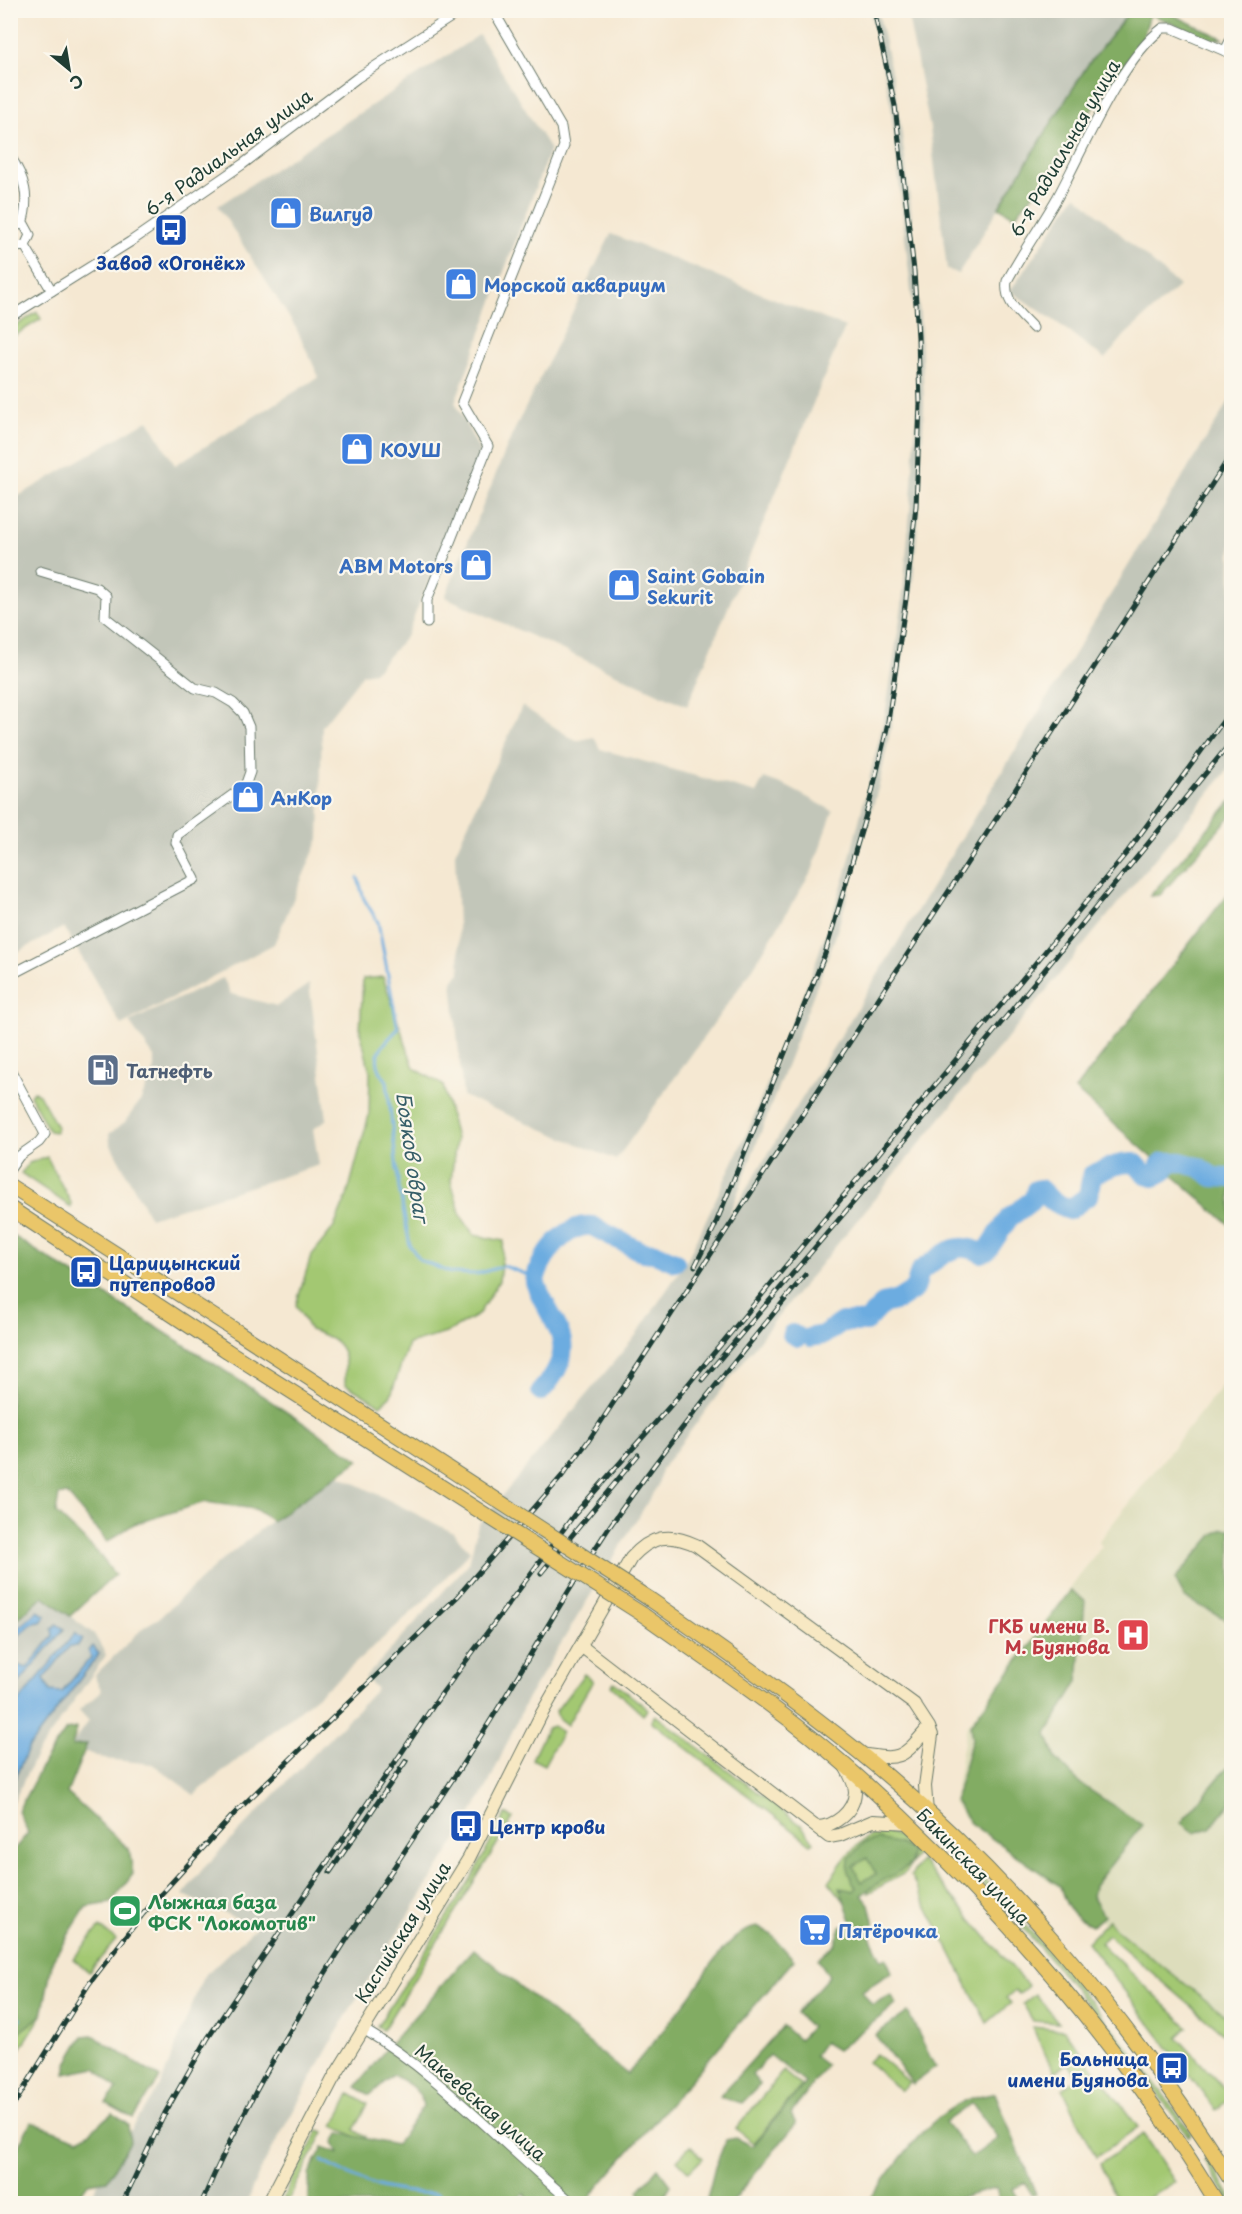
<svg xmlns="http://www.w3.org/2000/svg" width="1242" height="2214" viewBox="0 0 1242 2214" font-family="'Playpen Sans',sans-serif">
  <style>
    .built { fill: #ddddbc }
    .industrial { fill: #c2c6b9 }
    .green { fill: #a3c872; stroke: #618253; stroke-width: 1.5 }
    .forest { fill: #82ac64; stroke: #50744c; stroke-width: 1.5; fill-rule: evenodd }
    .water { fill: #6cace0; stroke: #46748a; stroke-width: 1.5 }
    .lines { fill: none; stroke-linecap: round; stroke-linejoin: round }
    .stream { stroke: #6cace0; stroke-width: 3 }
    .river { stroke: #6cace0; stroke-width: 20 }
    .street-casing { stroke: #6a796b; stroke-width: 11 }
    .secondary-casing { stroke: #6a796b; stroke-width: 14 }
    .primary-casing { stroke: #6a796b; stroke-width: 16 }
    .street { stroke: #fff; stroke-width: 9 }
    .secondary { stroke: #f7e8c3; stroke-width: 12 }
    .primary { stroke: #eac669; stroke-width: 14 }
    .rail-casing { stroke: #1f3d34; stroke-width: 5 }
    .rail { stroke: #fbf7ec; stroke-width: 3; stroke-dasharray: 9; stroke-linecap: butt }
    .primary-bridge-casing { stroke: #6a796b; stroke-width: 16; stroke-linecap: butt }
    .primary-bridge { stroke: #eac669; stroke-width: 14 }
    .labels { text-anchor: middle; dominant-baseline: central; stroke-width: 4.5; stroke-linejoin: round; paint-order: stroke }
    .street-label { font-size: 18px; fill: #1f3d34; stroke: #fbf7ec }
    .shop-label { font-size: 18px; font-weight: bold; fill: #366cbe; stroke: #fbf7ec; text-anchor: start }
    .transit-label { font-size: 18px; font-weight: bold; fill: #164399; stroke: #fbf7ec; text-anchor: start }
    .service-label { font-size: 18px; font-weight: bold; fill: #4e5e75; stroke: #fbf7ec; text-anchor: start }
    .health-label { font-size: 18px; font-weight: bold; fill: #be3a42; stroke: #fbf7ec; text-anchor: end }
    .leisure-label { font-size: 18px; font-weight: bold; fill: #27864d; stroke: #fbf7ec; text-anchor: start }
    .water-label { font-size: 20px; font-style: italic; fill: #365e68; stroke: #fbf7ec }
  </style>
  <rect width="100%" height="100%" fill="#fbf7ec"/>
  <filter id="ink" filterUnits="userSpaceOnUse"><feTurbulence type="fractalNoise" baseFrequency=".0167" numOctaves="2"/><feDisplacementMap in="SourceGraphic" scale="12" xChannelSelector="R" yChannelSelector="G"/><feConvolveMatrix kernelMatrix="1 2 1 2 8 2 1 2 1" color-interpolation-filters="sRGB"/></filter>
  <filter id="wash" filterUnits="userSpaceOnUse"><feTurbulence type="fractalNoise" baseFrequency=".008" numOctaves="4" result="noise"/><feDisplacementMap in="SourceGraphic" scale="24" xChannelSelector="R" yChannelSelector="G"/><feGaussianBlur stdDeviation="1.35" result="paint"/><feColorMatrix in="noise" values="0 0 0 0 0 0 0 0 0 0 0 0 0 0 0 0 0 1.4 0 .05"/><feComposite in="paint" operator="in"/></filter>
  <g filter="url(#wash)">
    <rect width="100%" height="100%" fill="#f5e8d2"/>
    <path class="built" d="M1231,1374V2038L1111,1933L1097,1915L968,1823L953,1803L967,1725L1102,1546L1098,1542Z"/>
    <path class="industrial" d="M870,11H878L898,104L911,209L920,319L924,403L920,498L911,605L896,703L879,785L836,935L727,1221L1231,398V766L770,1326L661,1470L658,1485L527,1699L488,1785L469,1819L347,2014L259,2173L246,2203L88,2204L103,2173L161,2084L203,1977L256,1927L183,1895L202,1870L377,1689L365,1678L469,1563L478,1525L637,1334L687,1260L751,1124L815,964L846,874L886,711L902,606L911,500L917,405L914,319L891,106Z
      M907,11H1130L1087,66L958,274L947,269L930,128Z
      M479,35L550,149L455,402L480,452L406,637L374,672L363,674L322,726L319,839L274,944L121,1025L64,927L11,956L10,501L148,420L175,465L319,377L296,328L218,206Z
      M1076,195L1179,286L1125,335L1105,359L1055,321L1010,291Z
      M611,234L845,327L687,706L445,597L512,435Z
      M522,706L576,741L594,737L600,749L756,793L764,778L786,786L833,811L812,871L751,971L616,1160L463,1096L452,981L460,973L455,853Z
      M223,978L231,994L277,1006L309,984L327,1119L313,1129L319,1165L150,1218L110,1143L109,1134L124,1123L141,1100L154,1071V1057L129,1022Z
      M337,1474L452,1532L470,1551L424,1601L339,1678L194,1795L153,1764L104,1759L71,1746L89,1721L79,1710L102,1691L94,1676L145,1626L159,1618L220,1562L281,1513Z
      M43,1596L94,1634L106,1655L36,1755L11,1807V1625Z"/>
    <path class="green" d="M37,312L41,319L11,338V329Z
      M383,977L414,1068L443,1085L456,1139L451,1181L461,1216L474,1235L504,1241L499,1281L478,1315L446,1333L408,1344L391,1395L380,1405L345,1384C346,1350 345,1341 310,1330L296,1305L311,1256L334,1227L347,1196L369,1115L370,1072L360,1031L363,979Z
      M33,1091L39,1094L57,1127L55,1132L49,1131L30,1095Z
      M47,1157L71,1203V1207L21,1173L29,1163Z
      M584,1674L593,1681L567,1725L558,1718L556,1711Z
      M614,1682L648,1709L643,1715L611,1686Z
      M655,1715L801,1825L814,1842L811,1844L651,1721Z
      M553,1726L562,1732L544,1765L532,1759L547,1728Z
      M505,1814L513,1818L383,2030L377,2027L474,1874Z
      M929,1822C1025,1920 1113,2022 1192,2134L1189,2137C1110,2025 1022,1922 926,1825Z
      M883,1831C898,1834 907,1843 917,1854L905,1873L868,1893L869,1879L864,1881L862,1899L849,1907L829,1882C841,1861 858,1837 883,1831Z
      M921,1860L1028,1986L1019,1994L1015,1990L1006,1998L1011,2003L987,2023L911,1876Z
      M1108,1920L1113,1927L1231,2020V2040L1108,1935L1100,1943L1188,2027L1177,2037L1228,2093L1231,2091V2097L1216,2110L1087,1942Z
      M100,1927L116,1940L89,1972L73,1959Z
      M1035,1994L1059,2023L1033,2021L1023,2004Z
      M42,2015L11,2064V2038Z
      M1032,2027L1064,2030L1138,2127L1096,2157L1063,2089L1078,2077L1068,2063L1054,2072Z
      M876,2054L909,2082L901,2091L868,2062Z
      M783,2071L801,2086L754,2143L736,2129Z
      M350,2094L368,2104L354,2130L366,2137L364,2141L334,2126Z
      M319,2130L324,2132L288,2200L283,2197Z
      M1143,2134L1175,2182L1140,2203H1118L1100,2164Z
      M690,2146L703,2158L689,2172L677,2160Z
      M1208,2158L1231,2197V2203L1204,2160Z"/>
    <path class="forest" d="M1130,11H1165L1224,39H1209L1150,14L1142,42L1110,83L1041,184L1015,217L999,207L1087,66Z
      M1231,801V816L1160,895L1150,896Z
      M1231,890V1226L1075,1090Z
      M10,1234L216,1365L359,1460L272,1521L255,1509L205,1502L134,1524L107,1542L67,1494L59,1495L56,1513L97,1552L115,1575L70,1616L43,1596L11,1625Z
      M1223,1529H1231V1622L1185,1598L1175,1579L1213,1535Z
      M1071,1590L1085,1601L1078,1681L1047,1734L1056,1759L1081,1784L1142,1825L1094,1886L1092,1896L1104,1916L1092,1926C1071,1916 1066,1908 1060,1886L970,1823L955,1801L972,1739L970,1725Z
      M77,1728L72,1746L87,1744L67,1793L129,1849L133,1874L111,1903L86,1907L53,1959L42,2015L11,2038V1853L28,1833L18,1811L45,1760L66,1730Z
      M1231,1763V1803L1210,1828L1194,1833L1181,1823Z
      M878,1839L900,1844L912,1851L911,1863C895,1877 876,1881 862,1895L869,1904L875,1928L868,1932L881,1959L886,1958L892,1972L862,1991L872,2005L891,1995L897,2004L837,2050L824,2042L814,2056L826,2065L791,2114L796,2124L731,2203H706L715,2167L726,2140L736,2138L753,2146L805,2083L770,2055L752,2075L760,2085L742,2103L719,2097L783,2026L799,2040L811,2027L796,2013L829,1976L818,1959L835,1944L841,1927L852,1923L840,1888L854,1891L856,1888L848,1872L849,1858L864,1843ZM867,1858L876,1874L862,1882L853,1866Z
      M757,1927L772,1935L794,1960L592,2194L589,2203H532L524,2193L512,2203L309,2204V2174L323,2147L339,2153L334,2142L340,2133L396,2145L423,2106C420,2088 408,2084 393,2075L370,2095L356,2087L390,2044L474,1949L627,2074C648,2049 669,2024 689,1998C706,1976 726,1932 757,1927Z
      M908,2012L935,2067L913,2084L875,2035Z
      M92,2035L160,2078L133,2118L106,2103L117,2089L96,2068L65,2074L67,2063L83,2036Z
      M995,2093L1036,2194L1033,2196L1025,2183L1012,2189L1020,2203H1000L996,2188L942,2203H867C901,2160 935,2098 995,2093ZM972,2103L998,2138L972,2157L945,2122Z
      M113,2113L128,2125L130,2142L107,2180L88,2183L74,2203H11V2160L31,2122L78,2139C95,2132 99,2122 113,2113Z
      M658,2168L671,2185L660,2203H645L638,2191Z"/>
    <path class="water" d="M38,1611L46,1616L41,1622L33,1623L11,1642V1634Z
      M57,1624L64,1629L11,1693V1663L27,1668L53,1636L52,1629Z
      M75,1633L83,1639L77,1646H70L44,1678L50,1691L62,1692L91,1657L89,1651L93,1646L99,1654L29,1747L11,1786V1711Z"/>
    <g class="lines">
      <path class="stream" d="M358,878L364,899L378,922L398,1029C380,1048 368,1058 387,1081L399,1188L410,1246L420,1260L451,1273L476,1274L504,1266L536,1278
        M10,2011L20,2019
        M322,2161C367,2185 385,2192 438,2194L446,2204"/>
      <path class="river" d="M792,1334L798,1337
        M811,1337L823,1335L842,1322H866L883,1304L898,1300L915,1289L920,1271C942,1256 955,1239 981,1253L987,1251L1009,1218L1034,1199L1036,1190L1040,1189L1051,1200L1069,1210L1088,1196L1092,1175C1106,1169 1118,1162 1135,1163L1146,1175L1154,1177L1164,1171L1160,1165L1163,1162H1180L1199,1167L1213,1177L1232,1178
        M541,1391C584,1343 552,1328 535,1282C538,1259 566,1223 592,1226L642,1252L655,1253L675,1262"/>
    </g>
  </g>
  <g filter="url(#ink)">
    <g class="lines">
      <g class="street-casing">
        <path id="street" d="M10,156C25,178 30,198 22,224
          M10,226L24,224L30,235L25,246L16,247L10,245
          M25,246L52,291
          M10,317L130,242L243,164L357,78L462,10
          M1033,328C1019,313 1004,302 1007,281C1022,253 1041,226 1057,198C1084,149 1119,61 1163,28H1172L1225,51L1232,37
          M427,623V600L488,446L462,402L564,146L561,127L493,10
          M10,975L195,879L176,843L177,835L245,786L250,772L249,727L243,713L233,703L216,693L195,688L105,617L106,596L97,588L40,571
          M10,1069L45,1134L39,1142L19,1156L10,1169
          M363,2029C442,2076 503,2146 574,2204"/>
      </g>
      <g class="secondary-casing">
        <path id="secondary" d="M581,1646L829,1837L840,1835L873,1821L908,1823
          M861,1754C903,1761 902,1758 929,1727
          M816,1827C834,1827 854,1812 855,1792C855,1783 849,1774 845,1766
          M268,2204L333,2079L469,1858L541,1715L631,1558C651,1536 669,1532 696,1545L914,1704L929,1727L932,1735L925,1786L927,1813"/>
      </g>
      <g class="primary-casing">
        <path id="primary" d="M10,1186L238,1332
          M10,1208L226,1350
          M651,1600C722,1649 792,1698 859,1752C1006,1871 1132,2022 1232,2182
          M642,1614C711,1663 782,1710 846,1766C989,1893 1118,2040 1218,2204"/>
      </g>
      <use href="#street" class="street"/>
      <use href="#secondary" class="secondary"/>
      <use href="#primary" class="primary"/>
      <g class="rail-casing">
        <path id="rail" d="M695,1266L714,1228L825,954L870,801L887,728L906,599L916,506L920,404L918,337L914,271L895,106L874,10
          M702,1380L875,1177L1232,741
          M541,1573L638,1455
          M330,1872L406,1761
          M10,2111L89,1984L143,1914L234,1814L457,1597L562,1476L589,1440L1015,790L1232,453
          M122,2204L165,2113L208,2038L440,1696L518,1591L574,1515L671,1405L1128,851L1232,709
          M201,2204C270,2044 371,1903 466,1759C516,1683 559,1602 610,1526C671,1439 738,1357 805,1275"/>
      </g>
      <use href="#rail" class="rail"/>
      <g class="primary-bridge-casing">
        <path id="primary-bridge" d="M238,1332L651,1600
          M226,1350L642,1614"/>
      </g>
      <use href="#primary-bridge" class="primary-bridge"/>
    </g>
  </g>
  <defs>
    <g id="shop-square" transform="scale(1.725)"><rect x="-9" y="-9" width="18" height="18" rx="4" fill="#3f7fe0" stroke="#fbf7ec"/><path d="M-5-2.5h2.3a2.7 3.5 0 0 1 5.4 0H5L5.5 6h-11ZM-1.5-2.5h3a1.5 2.3 0 0 0-3 0Z" fill="#fff"/></g>
    <g id="bus-square" transform="scale(1.725)"><rect x="-9" y="-9" width="18" height="18" rx="4" fill="#1a4fb4" stroke="#fbf7ec"/><path d="M-5-6H5V4H4V6H2V4H-2V6H-4V4H-5ZM-3.5-4V0h7V-4ZM-3.5 1.2v1.5H-2V1.2ZM2 1.2v1.5H3.5V1.2Z" fill="#fff"/></g>
    <g id="fuel-square" transform="scale(1.725)"><rect x="-9" y="-9" width="18" height="18" rx="4" fill="#5c6f8a" stroke="#fbf7ec"/><path d="M-5.5-6h7V0h2V4h1.3V-2.5L3-4.5l.8-.8L6-3V5H2.5V1h-1V6h-7ZM-4.2-4.7v3.2H.2V-4.7Z" fill="#fff"/></g>
    <g id="hospital-square" transform="scale(1.725)"><rect x="-9" y="-9" width="18" height="18" rx="4" fill="#e0444e" stroke="#fbf7ec"/><path d="M-5-5h3v3.5h4V-5h3V5h-3V1.5h-4V5h-3Z" fill="#fff"/></g>
    <g id="stadium-square" transform="scale(1.725)"><rect x="-9" y="-9" width="18" height="18" rx="4" fill="#2e9e5b" stroke="#fbf7ec"/><path d="M0-5a6.5 5 0 1 0 0 10a6.5 5 0 1 0 0-10ZM-3.5-1.8h7v3.6h-7Z" fill="#fff"/></g>
    <g id="supermarket-square" transform="scale(1.725)"><rect x="-9" y="-9" width="18" height="18" rx="4" fill="#3f7fe0" stroke="#fbf7ec"/><path d="M-6-5.5h2.5l.6 2H6L4.5 2H-2.5L-4.4-4H-6ZM-1.5 3.2a1.3 1.3 0 1 0 .1 0ZM3 3.2a1.3 1.3 0 1 0 .1 0Z" fill="#fff"/></g>
  </defs>
  <g fill-rule="evenodd">
    <use href="#shop-square" x="286" y="213"/>
    <use href="#bus-square" x="171" y="230"/>
    <use href="#shop-square" x="461" y="284"/>
    <use href="#shop-square" x="357" y="449"/>
    <use href="#shop-square" x="476" y="565"/>
    <use href="#shop-square" x="624" y="585"/>
    <use href="#shop-square" x="248" y="797"/>
    <use href="#fuel-square" x="103" y="1070"/>
    <use href="#bus-square" x="86" y="1272"/>
    <use href="#hospital-square" x="1133" y="1635"/>
    <use href="#bus-square" x="466" y="1826"/>
    <use href="#stadium-square" x="125" y="1911"/>
    <use href="#supermarket-square" x="815" y="1930"/>
    <use href="#bus-square" x="1172" y="2068"/>
  </g>
  <g class="labels">
    <g class="street-label">
      <text transform="translate(1064 148) rotate(-60)">6-я Радиальная улица</text>
      <text transform="translate(228 152) rotate(-36)">6-я Радиальная улица</text>
      <text transform="translate(974 1866) rotate(46)">Бакинская улица</text>
      <text transform="translate(402 1932) rotate(-58)">Каспийская улица</text>
      <text transform="translate(481 2102) rotate(41)">Макеевская улица</text>
    </g>
    <g class="shop-label">
      <text x="309" y="213">Вилгуд</text>
      <text x="484" y="284">Морской аквариум</text>
      <text x="380" y="449">КОУШ</text>
      <text x="453" y="565" text-anchor="end">ABM Motors</text>
      <text x="647" y="575">Saint Gobain<tspan x="647" dy="21">Sekurit</tspan></text>
      <text x="271" y="797">АнКор</text>
      <text x="838" y="1930">Пятёрочка</text>
    </g>
    <g class="transit-label">
      <text x="171" y="262" text-anchor="middle">Завод «Огонёк»</text>
      <text x="109" y="1262">Царицынский<tspan x="109" dy="21">путепровод</tspan></text>
      <text x="489" y="1826">Центр крови</text>
      <text x="1149" y="2058" text-anchor="end">Больница<tspan x="1149" dy="21">имени Буянова</tspan></text>
    </g>
    <g class="service-label">
      <text x="126" y="1070">Татнефть</text>
    </g>
    <g class="health-label">
      <text x="1110" y="1625">ГКБ имени В.<tspan x="1110" dy="21">М. Буянова</tspan></text>
    </g>
    <g class="leisure-label">
      <text x="148" y="1901">Лыжная база<tspan x="148" dy="21">ФСК "Локомотив"</tspan></text>
    </g>
    <g class="water-label">
      <text transform="translate(413 1157) rotate(82)">Бояков овраг</text>
    </g>
  </g>
  <rect width="1242" height="2214" fill="none" stroke="#fbf7ec" stroke-width="36"/>
  <g transform="translate(69 69) rotate(150)" stroke="#fbf7ec" stroke-width="4.5" paint-order="stroke">
  <path d="M0-4.5L10 22L0 15L-10 22Z" fill="#1f3d34"/>
  <text y="-9" font-size="16" font-weight="bold" text-anchor="middle" fill="#1f3d34">С</text>
  </g>
</svg>
